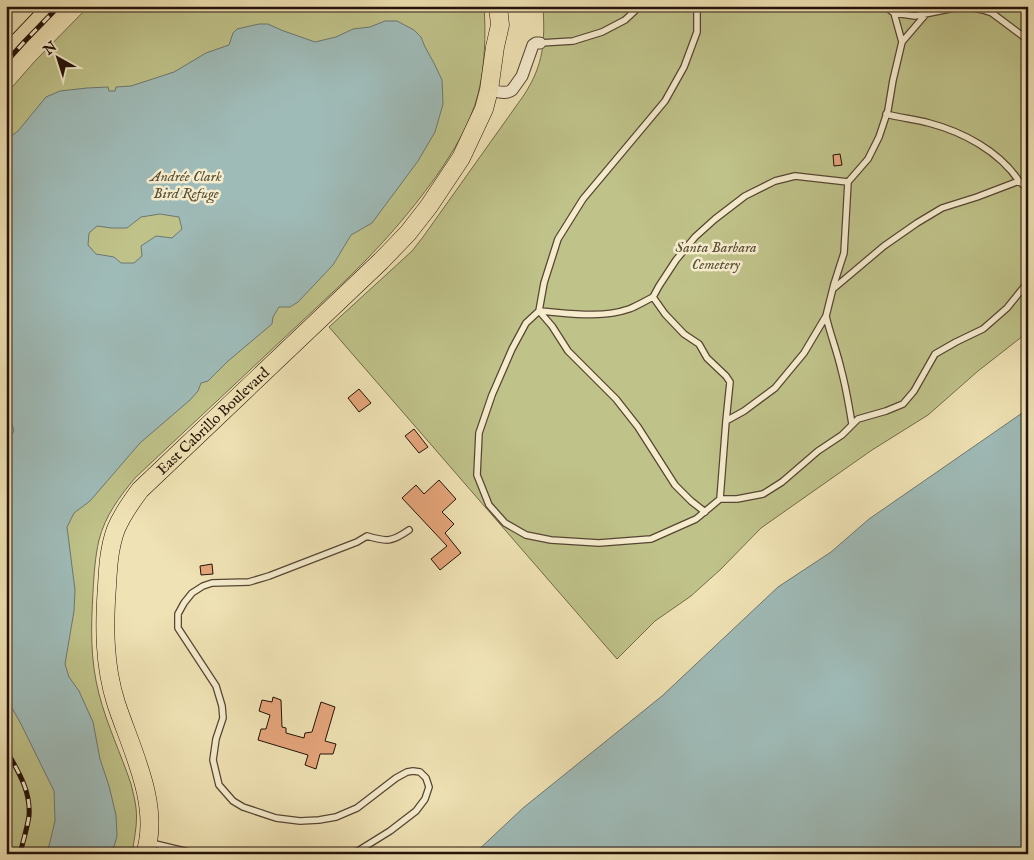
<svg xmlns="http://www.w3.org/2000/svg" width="1034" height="860" viewBox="0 0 1034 860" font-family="'IM FELL English',serif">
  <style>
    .green { fill: #bfc289; stroke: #716a48 }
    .water { fill: #9fbbb8; stroke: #6d7772; fill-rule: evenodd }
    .building { fill: #e6a57b; stroke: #231108 }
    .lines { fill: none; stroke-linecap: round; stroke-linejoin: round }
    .service-casing { stroke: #564533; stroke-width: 8 }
    .minor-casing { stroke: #564533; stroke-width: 13 }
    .primary-casing { stroke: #231108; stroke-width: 19 }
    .motorway-casing { stroke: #231108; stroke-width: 22 }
    .service { stroke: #f5ecce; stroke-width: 5.5 }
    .minor { stroke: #f5ecce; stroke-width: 11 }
    .primary { stroke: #efe2b4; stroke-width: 18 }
    .motorway { stroke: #efe2b4; stroke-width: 20 }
    .rail-casing { stroke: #231108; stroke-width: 5 }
    .rail { stroke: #f5ecce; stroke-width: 3; stroke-dasharray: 9; stroke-linecap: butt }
    .labels { text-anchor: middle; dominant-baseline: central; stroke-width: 5; stroke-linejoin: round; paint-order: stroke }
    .park-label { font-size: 15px; font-style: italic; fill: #5a4f35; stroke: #f5ecce }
    .street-label { font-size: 15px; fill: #231108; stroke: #f5ecce }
  </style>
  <rect width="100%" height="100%" fill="#efe2b4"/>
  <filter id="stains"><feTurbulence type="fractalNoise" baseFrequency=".004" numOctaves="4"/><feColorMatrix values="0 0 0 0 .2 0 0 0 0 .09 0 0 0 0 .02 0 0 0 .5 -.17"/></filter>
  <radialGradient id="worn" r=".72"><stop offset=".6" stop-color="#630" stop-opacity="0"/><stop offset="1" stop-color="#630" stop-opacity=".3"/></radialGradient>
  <path class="green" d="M89,6H484C486,35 485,66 478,94C470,125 453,152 435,178C409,214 381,246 349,277L135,478C120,496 105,516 99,540C95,557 94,575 93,592C91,628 90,659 99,694C107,725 121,754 131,784C133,792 135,800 136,808C138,823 134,839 132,854H6V94L35,61Z
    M543,6H1028V332L978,371L928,415L872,450L761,528L721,569L691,596L655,621L617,659L329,327L412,251L423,237L524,95C544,64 545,42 543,6Z"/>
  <path class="water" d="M385,21H397L414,30L421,37L425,47L434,63L442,80L443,104L435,132L418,161L372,223L351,235L333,265L298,302L290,307H279L273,317L272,324L227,362L208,381L201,383L198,391L190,400L140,443L90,501L74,513L67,527L75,590L74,611L65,664L69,677L79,691L93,722L100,759L109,786L116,815L117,836L112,854H47L55,821L54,791L22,726L6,697V443L14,431L11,420H6V140L18,131L46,97L60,91L87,88L108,87L109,91H115L116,87L131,86L174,72L206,53L229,45L233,33L237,29L259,24H268L281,30L315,42L336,37L353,29L370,27ZM160,214L179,217L182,229L172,238L156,236L141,246L142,256L134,263H121L114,257L96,254L88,245L89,233L97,226L112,228H127L141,217Z
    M1028,409V854H474L523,808L662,696L778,587L831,552L869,519Z"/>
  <path class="building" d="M840,154L842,165L834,166L833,155Z
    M359,389L371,403L359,412L348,398Z
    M414,429L428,447L419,453L405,436Z
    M439,480L456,499L442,512L454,524L445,533L461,553L440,570L431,559L447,546L402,498L416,485L424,494Z
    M212,564L213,574L201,575L200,566Z
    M273,697L281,700L282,727L286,728V733L304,738L305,733L312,732L321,702L335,707L325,741L336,744L333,754H320L316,769L305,765L308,755L258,740L261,729H266L270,715L259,711L262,700L272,702Z"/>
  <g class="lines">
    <g class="service-casing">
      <path id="service" d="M697,6V32L684,67L665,101L583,199L558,239L544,283L539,311L526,323L512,349L492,395L479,433L477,475L489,505L505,523L526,535L551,540L599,543L651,539L696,519L720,499L726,421L744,411L775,388L804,353L826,316L834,284L844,253L848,182L868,159L879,137L888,110L893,80L902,42L894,13
        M885,6L894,13L915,16L964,6L983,10L992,13L994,6
        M992,13L1028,40
        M902,42L926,14
        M540,43L573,41L602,32L625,20L640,6
        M886,114C900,118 915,119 929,123C963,132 999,151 1019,181
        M833,289L884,246L917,223L942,208L977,197L1019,181L1028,189
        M653,297C645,301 637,306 629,309C600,319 568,313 539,311L552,326L568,351L616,399L638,427L675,485L691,501L705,512
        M826,316C830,334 837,351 841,369C846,387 849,406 852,424
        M726,421L730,382L726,376L707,358L699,344L684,334L665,314L653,297L659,286L676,260L695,237L715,219L745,196L775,181L795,176L848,182
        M720,499H737L763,494L782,482L818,451L842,435L858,419L886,411L903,404L914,391L935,354L956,342L983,329L1007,308L1028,282
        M151,843L197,854
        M353,854L390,831L416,811L425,799L429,787L426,778L420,772L413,771L407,772L396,778L357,808L336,817L319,820L300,821L276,818L243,807L233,801L219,785L213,760L216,739L223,718L222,706L216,686L178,628V614L184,603L192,593L203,586L212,583L249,582L269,576L357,542L367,536C387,542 392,542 409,530"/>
    </g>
    <g class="minor-casing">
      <path id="minor" d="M489,90C496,91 506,95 512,90L522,76L533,45L536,43H540"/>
    </g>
    <g class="primary-casing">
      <g id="primary">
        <path id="s1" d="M145,854C161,805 131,749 116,703C104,665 104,626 107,586C108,567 109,548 116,529C122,515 131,502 140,490L381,261L408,233L429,206L461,158L484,109L489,90L495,47L500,25L498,6"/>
      </g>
    </g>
    <g class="motorway-casing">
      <path id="motorway" d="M6,26L25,6"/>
    </g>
    <use href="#service" class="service"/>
    <use href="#minor" class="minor"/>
    <use href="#primary" class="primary"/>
    <use href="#motorway" class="motorway"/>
    <g class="rail-casing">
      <path id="rail" d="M6,62L25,41L59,6
        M6,750C18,771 31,791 29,816C27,829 23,841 20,854"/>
    </g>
    <use href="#rail" class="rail"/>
  </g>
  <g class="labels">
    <g class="park-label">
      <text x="186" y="176">Andrée Clark<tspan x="186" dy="17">Bird Refuge</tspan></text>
      <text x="716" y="247">Santa Barbara<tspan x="716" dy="17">Cemetery</tspan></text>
    </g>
    <g class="street-label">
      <text stroke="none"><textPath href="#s1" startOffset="479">East Cabrillo Boulevard</textPath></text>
    </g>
  </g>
  <rect width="1034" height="860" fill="none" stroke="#efe2b4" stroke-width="25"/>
  <rect x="8" y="8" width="1019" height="845" fill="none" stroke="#231108" stroke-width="2.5"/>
  <rect x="12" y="12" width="1009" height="835" fill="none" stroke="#231108"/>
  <g transform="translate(58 58) rotate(321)" stroke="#f5ecce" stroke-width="4" paint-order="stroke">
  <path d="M0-4L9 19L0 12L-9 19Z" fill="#231108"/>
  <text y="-8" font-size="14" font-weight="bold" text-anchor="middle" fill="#231108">N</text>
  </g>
  <rect width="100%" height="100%" filter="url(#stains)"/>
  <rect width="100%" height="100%" fill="url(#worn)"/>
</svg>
